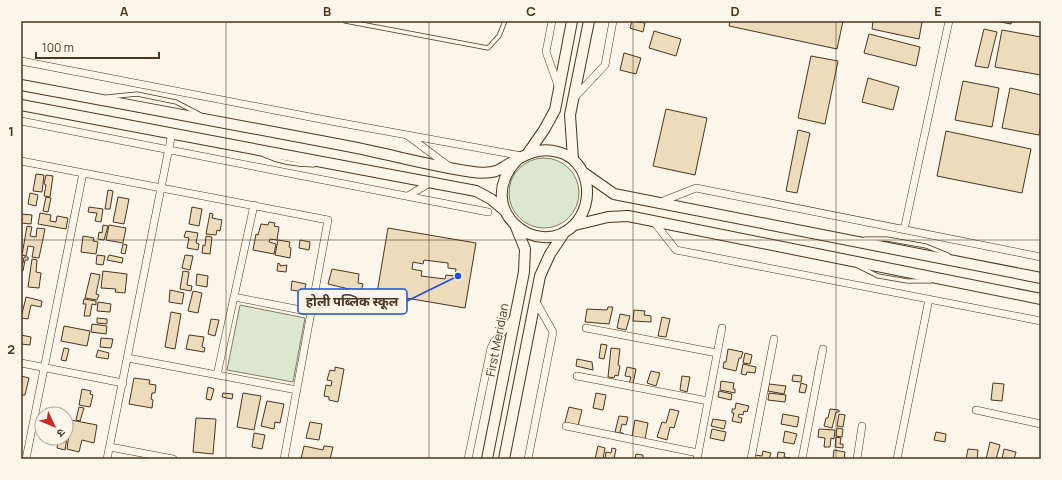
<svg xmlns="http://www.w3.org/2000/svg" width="1062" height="480" viewBox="0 0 1062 480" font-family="Manrope,'Noto Sans Devanagari',sans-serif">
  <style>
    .green { fill: #dce7d0; stroke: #887966 }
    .building { fill: #ecdcbc; stroke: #4a3520; fill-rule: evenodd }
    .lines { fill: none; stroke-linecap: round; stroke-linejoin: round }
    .lane-casing { stroke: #4a3520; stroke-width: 5 }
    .street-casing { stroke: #4a3520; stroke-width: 8 }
    .secondary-casing { stroke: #4a3520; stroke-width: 12 }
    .lane { stroke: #fbf6e9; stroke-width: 3.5 }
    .street { stroke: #fbf6e9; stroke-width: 7 }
    .secondary { stroke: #fbf6e9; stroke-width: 10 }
    .grid { fill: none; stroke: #4a3520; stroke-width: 1; stroke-opacity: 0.55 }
    .labels { text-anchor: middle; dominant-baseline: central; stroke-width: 3; stroke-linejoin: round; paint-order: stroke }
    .street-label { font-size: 12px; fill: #4a3520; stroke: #fbf6e9 }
    .leader { fill: none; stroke: #1d4ed8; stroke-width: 1.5 }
    .callout-dot { fill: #1d4ed8; stroke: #fbf6e9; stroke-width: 1.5 }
    .callout { fill: #fbf6e9; stroke: #1d4ed8; stroke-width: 1.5 }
    .callout-label { font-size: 13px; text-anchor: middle; font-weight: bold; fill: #4a3520 }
    .neatline { fill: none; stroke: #4a3520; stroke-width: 1.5 }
    .grid-label { font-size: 13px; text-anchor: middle; font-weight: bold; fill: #4a3520 }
  </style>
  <rect width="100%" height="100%" fill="#fbf6e9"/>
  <path class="green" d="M509 193a35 35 0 1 1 70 0a35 35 0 1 1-70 0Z
    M240,305L305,318L293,382L227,370Z"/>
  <path class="building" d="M632,21L645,23L643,32L630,28Z
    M730,21H843L837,49L729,26Z
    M873,21H917L922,22L919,39L872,29Z
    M995,21H1012L1011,24Z
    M984,29L997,32L988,68L975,66Z
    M1002,30L1041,37V75L995,67Z
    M654,31L681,39L676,56L649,48Z
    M869,34L920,47L916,66L864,53Z
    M624,53L641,58L636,74L620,70Z
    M811,56L838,61L825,124L798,118Z
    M868,78L899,87L893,110L862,102Z
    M963,81L999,88L992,127L955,120Z
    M1010,88L1041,95V124L1039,135L1002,128Z
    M666,109L707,118L695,175L653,166Z
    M798,130L810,133L797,193L786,191Z
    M946,131L1031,149L1022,193L937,176Z
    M36,174L44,175L42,192L33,191Z
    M46,175L53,176L50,197L44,196L46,185L44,184Z
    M108,190L113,191L110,209H105Z
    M30,193L38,195L36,206L28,204Z
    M46,197L51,198L48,212L43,211Z
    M118,197L129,199L124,224L113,222Z
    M89,207L103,209L101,222L95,221L97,213L88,212Z
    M192,207L202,209L199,226L189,224Z
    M40,213L51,215L50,221L56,222L57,216L68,218L66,229L38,224Z
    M210,213L213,214L212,218L222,220L220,231L217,230L216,235L206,234Z
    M21,214L32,215L31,224L21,223Z
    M269,222L275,223L274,226L279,227L277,240L270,239L269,242L276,244L274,254L253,250L256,234L258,235L261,224L268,225Z
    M103,225L108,226L104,240L98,239L99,232L102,233Z
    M109,225L126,228L123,243L106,240Z
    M27,226L32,227L30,236L36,237L37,228L45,229L39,258L32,257L34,247L28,246L26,256L22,255Z
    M388,228L476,243L465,308L377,293ZM424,260L448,263V268L456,269L455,276L446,275L445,279L421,276L422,271L412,269L413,262L423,264Z
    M186,231L198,233L196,243L199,244L198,250L187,248L189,238L184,237Z
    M83,236L94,238L93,241L98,242L96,254L81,252Z
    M206,236L212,237L210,254L202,253L203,245L205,246Z
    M278,240L290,242L289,247L291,248L290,258L275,255Z
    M300,240L310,242L309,250L299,248Z
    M123,244L127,245L125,254L121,253Z
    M97,255L105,256L103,265L96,264Z
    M109,255L123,258L122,263L107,260Z
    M185,255L193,256L190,270L182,268Z
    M24,257H28V260H25L23,271H21V263H23Z
    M32,259L37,260L36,272L41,273L39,288L28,287Z
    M278,263L280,264V266L287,265L286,272L277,271Z
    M332,269L359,274L358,283L363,284L361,292L328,284Z
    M103,271L127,274L125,293L115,292L116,289L101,288Z
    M183,271L189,272L187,285L192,286L191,291L180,289Z
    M91,273L100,275L96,294L99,295L97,300L85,298Z
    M197,274L208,276L207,287L196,285Z
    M292,281L306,284L304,292L291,290Z
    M170,290L184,293L182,304L169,302Z
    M193,291L202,293L198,313L188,311Z
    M26,297L42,301L41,307L31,305L28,319L21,318Z
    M84,299L96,301V305L92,304L90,316H84L86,304H83Z
    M98,302L111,304L110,312L97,311Z
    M608,307H613L609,324L585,322L587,309L607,310Z
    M634,310L645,311L644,315L651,316V322L633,321Z
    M171,312L181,314L175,349L165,347Z
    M620,314L630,316L626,330L617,328Z
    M662,317L670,319L666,337L658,336Z
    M97,318L107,319V324L97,323Z
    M211,319L219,320L215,336L208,334Z
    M92,324L107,326L106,334L91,332Z
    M64,326L90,331L87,346L61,341Z
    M21,335L31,337L30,345L21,344Z
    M189,335L204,337L202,347L205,348L204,352L186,349Z
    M101,338L113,339L111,348L100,347Z
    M601,344L607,345L604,359L599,358Z
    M64,348L69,349L66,361L61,360Z
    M611,348L620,349L618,365L620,366L618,376L615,375L614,378L608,377Z
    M728,349L743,352L741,358H739L736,371L723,368L724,362H726Z
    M98,350L109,353L108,359L96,357Z
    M745,353L752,355L750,364L743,363Z
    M577,359L592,362L593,370L576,366Z
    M743,364L756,367L755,373L747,372L746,375L741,374Z
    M335,367L344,369L338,402L329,400V397L324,396L326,385L331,386L332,381L327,380L330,370L335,371Z
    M627,367L636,369L633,384H629L631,377L625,376Z
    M651,371L660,373L656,386L647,383Z
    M793,375L802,376L801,382L792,381Z
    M21,376L29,378L25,395H21Z
    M682,376L690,377L687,392L680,390Z
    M134,378L150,380L149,384L156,385L155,393H152L151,399L153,400L152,408L129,404Z
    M721,381L734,383L733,389H735V393L720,390Z
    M801,383L807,385L805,393L799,392Z
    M993,383L1004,384L1002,401L991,400Z
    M769,384L786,386L784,394L768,391Z
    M208,387L214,389L211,400L206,399Z
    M82,389L91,391L90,394L93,395L90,407L79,405Z
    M719,391L732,394L731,400L718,397Z
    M223,393L233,394L232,399L222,397Z
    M243,393L261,396L254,430L237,427Z
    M596,393L606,395L603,410L593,408Z
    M769,393L786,395L785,402L768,400Z
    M267,401L284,404L280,423L275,422L274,429L261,426Z
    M736,403L749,406L747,412L744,411L743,415L739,414L738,417L742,418L741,423L732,421L734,413H732V409H735Z
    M79,407L84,408L80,421L76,420Z
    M569,407L582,410L578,426L565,422Z
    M670,409L679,411L674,428L670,427L667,440L657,437L662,422L666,423Z
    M830,409L839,410V412H836L832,428L824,426L826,418H828Z
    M783,414L799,417L797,427L781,424Z
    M839,414L845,415L843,427L837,426Z
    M619,416L628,417L626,425L622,424L620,432L624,434L615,432Z
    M196,418L216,419L213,454L193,452Z
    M66,419L70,420L65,450L57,448L59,438H66Z
    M713,419L726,421L724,429L711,426Z
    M71,420L97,425L94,443L82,440L79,452L67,449Z
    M635,420L648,423L645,439L632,436Z
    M310,422L322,424L319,440L306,438Z
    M837,428L843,429L842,437L836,436Z
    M712,429L726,432L724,441L710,438Z
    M819,429L835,430L834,439L831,438L830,447H824L825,438L818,437Z
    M785,431L797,434L794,444L783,442Z
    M936,432L946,434L945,442L934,440Z
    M254,433L265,435L262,449L252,447Z
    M836,437L841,438L840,444H843V448L835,447Z
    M990,442L1000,445L996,459H986Z
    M304,446L323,450L324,446L333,447L330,459H301Z
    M598,446L605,448L603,459H595Z
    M612,448L616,449L614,459H605L606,452L611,453Z
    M968,449L978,450L977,459H966Z
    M1004,449L1016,452L1014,459H1002Z
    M834,450L845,452L844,459L833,458Z
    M763,451L771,453L769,459H754L755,455L762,456Z
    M778,452L785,453L784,457L791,458L790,459H777Z
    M636,454L643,455V459H635Z"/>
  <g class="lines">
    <g class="lane-casing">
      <path id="lane" d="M345,21L488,48L499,36L505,21
        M107,97L137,94L176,102L199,114
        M264,155C279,162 297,165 314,165
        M865,239H887L926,246L948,255
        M858,266L878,276L907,281H931"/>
    </g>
    <g class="street-casing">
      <path id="street" d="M552,21L546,52L559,88
        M21,61L336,122L522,156
        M574,98L605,65L613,21
        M21,121L488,212
        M408,136L450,167
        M21,161L328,220L284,459
        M408,196L431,182
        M658,203L696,188L1041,257
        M654,222L676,250L1041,321
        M904,230L949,21
        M234,297L311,312
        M586,328L717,353
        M128,358L297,390
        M21,363L123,383
        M217,375L254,205
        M577,376L708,401
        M976,410L1041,424
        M566,426L698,453
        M110,447L173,459
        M26,459L83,173
        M107,459L172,133
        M468,459L491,348L494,342L514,318
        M528,459L553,332L535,300
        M697,459L722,328
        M751,459L774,339
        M802,459L823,349
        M857,459L862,426
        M897,459L929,299"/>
    </g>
    <g class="secondary-casing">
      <path id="secondary" d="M21,85C128,105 235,124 342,145C386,153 429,166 473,172C479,173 490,173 496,171C500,170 503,167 507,165C523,156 538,146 558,152C590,160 596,203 574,225C537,262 470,207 519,158
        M21,105L476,191L491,199L505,211
        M528,153L544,130L555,110L572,21
        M573,159L570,115L589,21
        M584,173L614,194L1041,278
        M575,225L608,217L628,216L1041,299
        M487,459L524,272L525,249L516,227
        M504,459L540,276L550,254L564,233"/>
    </g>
    <use href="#lane" class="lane"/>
    <use href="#street" class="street"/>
    <use href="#secondary" class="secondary"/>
  </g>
  <path class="grid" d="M226,21V459M429,21V459M633,21V459M836,21V459M21,240H1041"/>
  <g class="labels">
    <g class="street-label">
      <text transform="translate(497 340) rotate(-79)">First Meridian</text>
    </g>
  </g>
  <path class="leader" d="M458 276L407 301"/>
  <circle class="callout-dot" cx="458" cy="276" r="4"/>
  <rect class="callout" x="298" y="289" width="109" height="25" rx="4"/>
  <g class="callout-label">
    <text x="352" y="306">होली पब्लिक स्कूल</text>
  </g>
  <rect width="1062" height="480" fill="none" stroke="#fbf6e9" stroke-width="44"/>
  <g transform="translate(54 426) rotate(134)"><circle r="19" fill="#fbf6e9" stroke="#b4a999"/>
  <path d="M0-3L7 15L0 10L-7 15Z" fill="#c62828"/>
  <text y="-6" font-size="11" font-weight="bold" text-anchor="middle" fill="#4a3520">उ</text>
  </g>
  <path d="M36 52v6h123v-6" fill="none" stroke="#4a3520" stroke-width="2"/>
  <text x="42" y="52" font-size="12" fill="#4a3520" stroke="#fbf6e9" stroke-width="3" paint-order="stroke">100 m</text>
  <rect x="22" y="22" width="1018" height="436" class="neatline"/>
  <g class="grid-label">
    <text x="124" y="16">A</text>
    <text x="327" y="16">B</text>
    <text x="531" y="16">C</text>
    <text x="735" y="16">D</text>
    <text x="938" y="16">E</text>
    <text x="11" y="136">1</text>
    <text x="11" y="354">2</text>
  </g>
</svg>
